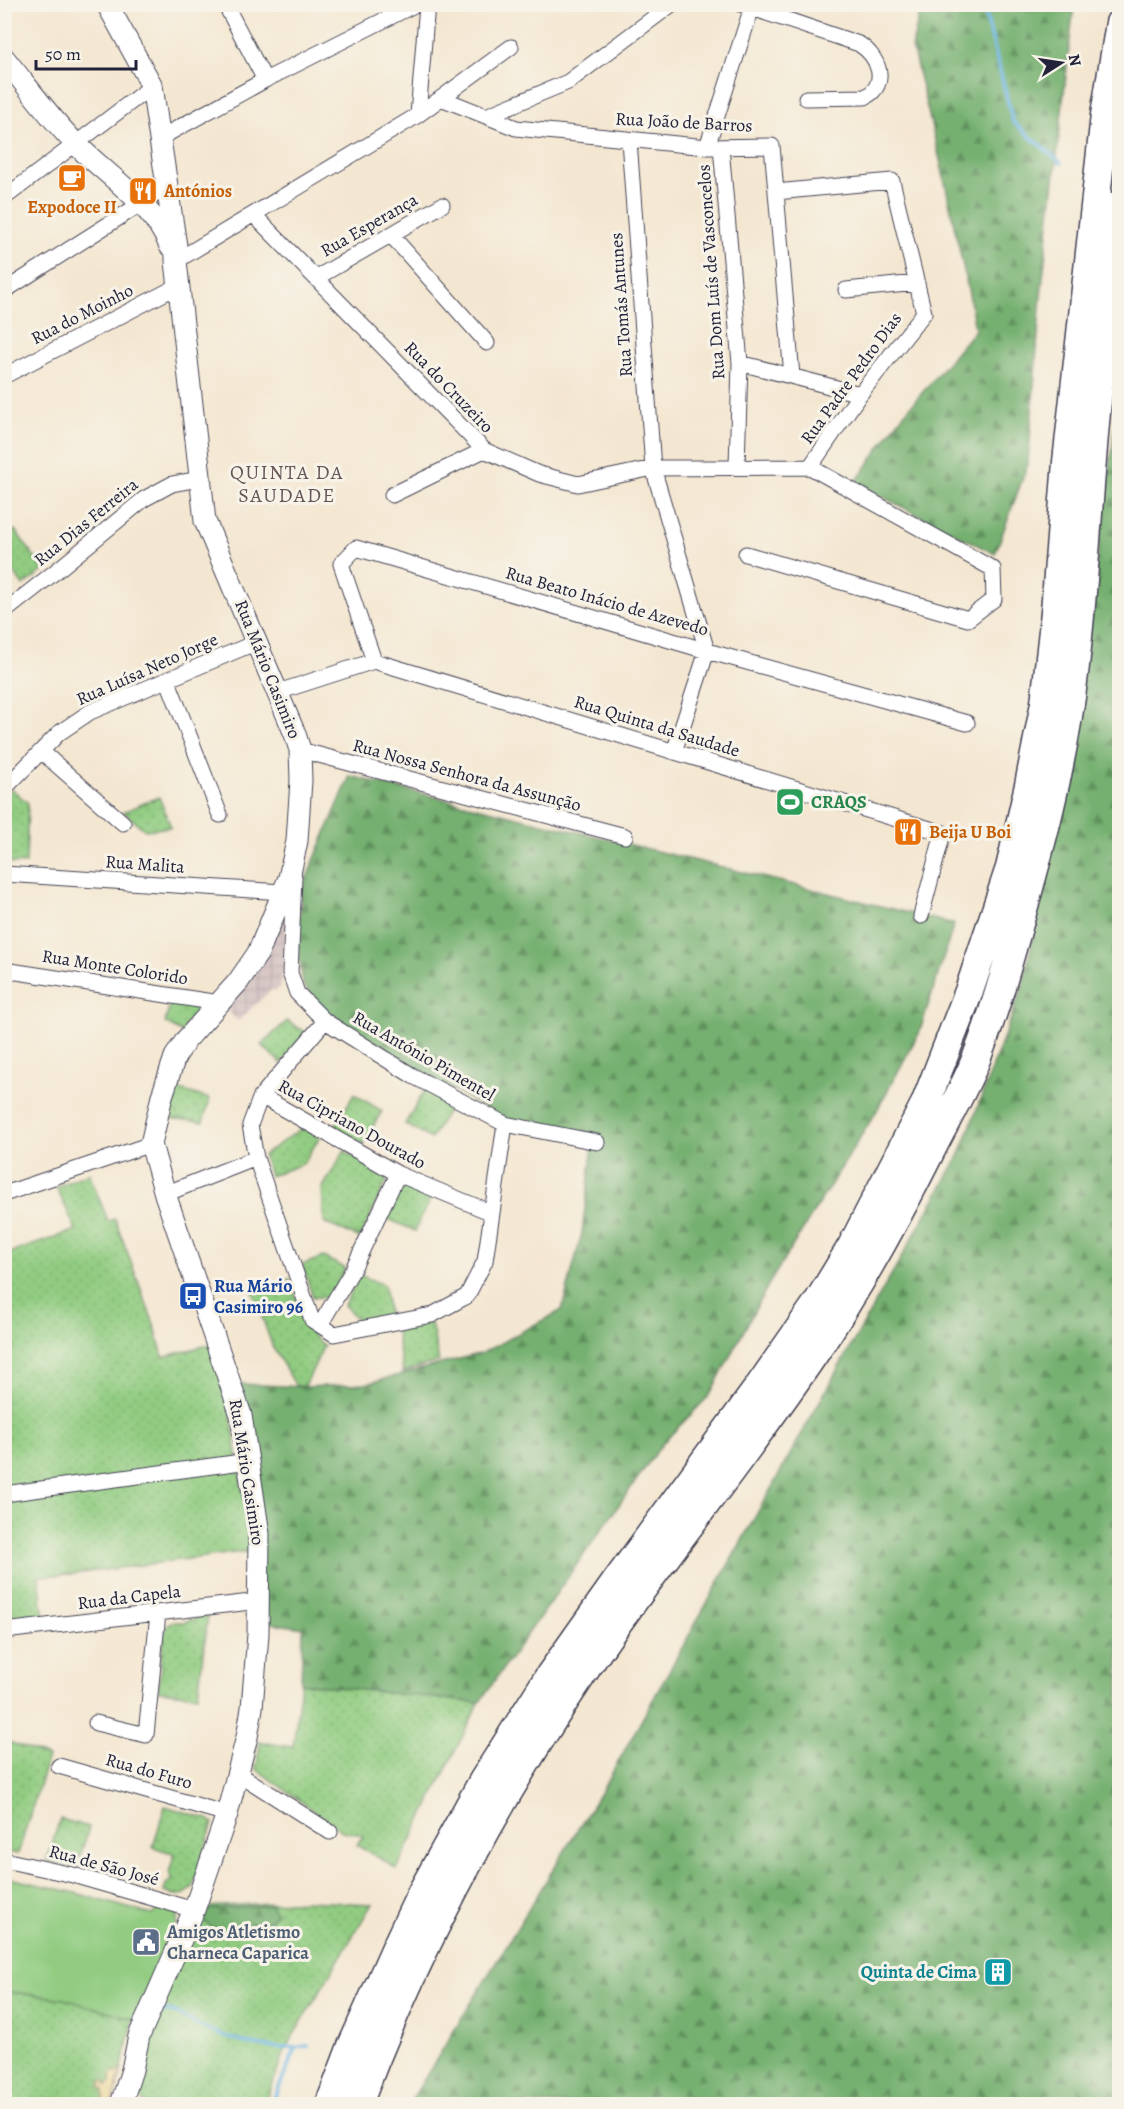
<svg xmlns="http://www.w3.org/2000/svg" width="1124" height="2109" viewBox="0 0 1124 2109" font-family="Alegreya,serif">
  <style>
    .industrial { fill: url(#industrial-grid) }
    .grass { fill: url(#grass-dots); stroke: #5a775e; stroke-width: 1.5 }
    .forest { fill: url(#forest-firs); stroke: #4b6955; stroke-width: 1.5 }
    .sand { fill: url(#sand-dots); stroke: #887e6c; stroke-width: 1.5 }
    .garden { fill: #91cc81; stroke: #5a775e; stroke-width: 1.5 }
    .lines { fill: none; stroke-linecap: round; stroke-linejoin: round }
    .stream { stroke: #6ab5e3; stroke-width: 4 }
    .street-casing { stroke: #424052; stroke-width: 17 }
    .secondary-casing { stroke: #424052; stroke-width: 23 }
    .highway-casing { stroke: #424052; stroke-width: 31 }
    .street { stroke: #fff; stroke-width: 15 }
    .secondary { stroke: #fff; stroke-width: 21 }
    .highway { stroke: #fff; stroke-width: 28 }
    .labels { text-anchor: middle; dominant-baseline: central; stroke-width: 6; stroke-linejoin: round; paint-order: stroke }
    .street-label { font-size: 18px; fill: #22223b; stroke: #f7f3e8 }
    .food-label { font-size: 18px; font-weight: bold; fill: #c56008; stroke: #f7f3e8; text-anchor: start }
    .leisure-label { font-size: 18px; font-weight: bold; fill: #27864d; stroke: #f7f3e8; text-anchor: start }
    .transit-label { font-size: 18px; font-weight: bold; fill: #164399; stroke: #f7f3e8; text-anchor: start }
    .service-label { font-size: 18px; font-weight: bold; fill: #4e5e75; stroke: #f7f3e8; text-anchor: start }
    .culture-label { font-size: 18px; font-weight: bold; fill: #0d838f; stroke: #f7f3e8; text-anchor: end }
    .neighbourhood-label { font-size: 20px; letter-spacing: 1.5px; fill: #665557; stroke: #f7f3e8 }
  </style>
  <defs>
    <pattern id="industrial-grid" width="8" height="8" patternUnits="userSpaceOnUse" patternTransform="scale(1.5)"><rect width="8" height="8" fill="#d2bfc0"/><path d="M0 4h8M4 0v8" fill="none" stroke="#b4a4a6"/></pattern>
    <pattern id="grass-dots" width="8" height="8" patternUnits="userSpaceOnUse" patternTransform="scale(1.5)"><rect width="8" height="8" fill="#91cc81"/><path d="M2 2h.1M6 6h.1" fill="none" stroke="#7daf70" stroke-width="1.8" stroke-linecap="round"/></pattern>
    <pattern id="forest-firs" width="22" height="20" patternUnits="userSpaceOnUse" patternTransform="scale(1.5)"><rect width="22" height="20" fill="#74b06f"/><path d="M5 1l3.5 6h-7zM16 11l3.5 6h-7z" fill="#5f8f5c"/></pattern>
    <pattern id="sand-dots" width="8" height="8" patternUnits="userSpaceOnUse" patternTransform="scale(1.5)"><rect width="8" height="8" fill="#eeda9e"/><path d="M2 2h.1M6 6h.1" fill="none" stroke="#ccbb89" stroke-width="1.8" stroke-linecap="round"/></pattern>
  </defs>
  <rect width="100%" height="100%" fill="#f7f3e8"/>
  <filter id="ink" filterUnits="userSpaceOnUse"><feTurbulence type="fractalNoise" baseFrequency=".0167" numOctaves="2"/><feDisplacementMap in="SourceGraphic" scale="12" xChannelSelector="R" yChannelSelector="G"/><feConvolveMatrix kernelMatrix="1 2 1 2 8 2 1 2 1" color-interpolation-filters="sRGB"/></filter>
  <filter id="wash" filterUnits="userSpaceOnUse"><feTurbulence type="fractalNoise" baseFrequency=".008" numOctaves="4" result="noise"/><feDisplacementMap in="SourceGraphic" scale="24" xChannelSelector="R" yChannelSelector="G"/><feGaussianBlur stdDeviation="1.35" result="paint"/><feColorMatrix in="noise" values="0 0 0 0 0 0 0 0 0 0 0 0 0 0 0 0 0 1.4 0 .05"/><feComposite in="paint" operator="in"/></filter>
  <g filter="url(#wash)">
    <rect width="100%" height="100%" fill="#f4e7d1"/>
    <path class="industrial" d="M288,912L281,985L275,991L272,989L238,1021L225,1008L279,920Z"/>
    <path class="grass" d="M15,530L44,570L23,586L5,559V536Z
      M12,789L28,803L26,864L5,863V796Z
      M159,797L171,827L145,830L123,812Z
      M171,999L203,1007L181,1032L165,1023Z
      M287,1021L307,1033L281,1063L261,1045Z
      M174,1088L210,1099L203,1122L167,1118Z
      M426,1088L452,1104L431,1139L405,1124Z
      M354,1094L382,1111L363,1144L334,1128Z
      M304,1127L320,1137L303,1164L270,1176L263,1155Z
      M344,1151L383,1173L387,1180L360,1238L324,1223L322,1189Z
      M89,1173L108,1221L115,1219L156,1330L163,1357L212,1344L229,1400L248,1526L249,1551L81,1573L34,1577H39L44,1619L5,1622L4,1255L76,1230L56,1187Z
      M402,1184L432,1196L415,1231L386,1218Z
      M323,1257L345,1268L331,1298L313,1297L302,1265Z
      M360,1275L384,1285L389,1316L358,1321L344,1305Z
      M290,1279C297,1298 305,1336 324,1345L305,1386H296L273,1348L253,1292Z
      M431,1323L439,1361L403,1372L396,1331Z
      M208,1615L198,1695L158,1691L165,1628L171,1622H183Z
      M301,1683L479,1703L397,1869L357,1845L363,1835L342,1831L256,1769L260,1742L293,1747Z
      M9,1742L48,1757L18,1854L5,1852L4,1757Z
      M165,1806L208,1819L213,1823L193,1887C184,1898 176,1896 164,1892L166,1884L173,1880L169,1872L175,1854L153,1847Z
      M60,1819L89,1827L77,1868L47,1860Z
      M305,1901L372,1904L287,2046L265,2104H144L139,2088L162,1998L205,1907Z
      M5,1991L66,1999L134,2019L114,2097L109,2104H5Z"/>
    <path class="forest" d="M921,5H1074L1041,295L1028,464L995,554L855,483L899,420L975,330L969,294L941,164L912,47Z
      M1119,400V2104H409L608,1780L840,1365L960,1154L1022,988L1066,783Z
      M350,776L954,924L920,1031L876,1112L770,1282L709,1396L662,1444L479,1703L301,1683L303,1628L264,1622L241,1384L305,1387L365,1384L482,1353L562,1310L582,1233L594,1137L510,1122L355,1034L324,1010L303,985L297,940L302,889Z
      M271,1905L276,1913C269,1924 262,1925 250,1923L242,1929C227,1930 209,1932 201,1917L204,1910Z"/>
    <path class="sand" d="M114,2071H121L115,2096L110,2104H102L104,2090L100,2087L102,2081L105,2080L107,2085L111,2082V2074Z"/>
    <path class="garden" d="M5,1877L76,1893L152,1915L159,1908L177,1913V1923L134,2019L64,1999L5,1991Z"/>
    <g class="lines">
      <path class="stream" d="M985,4L984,8L1013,122L1061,163
        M160,2013C174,2007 186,2020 198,2025C231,2041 272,2053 308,2046
        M272,2104L296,2048"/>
    </g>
  </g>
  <g filter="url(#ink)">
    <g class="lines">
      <g class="street-casing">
        <path id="street" d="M225,4L265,80
          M740,4L859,44C878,56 890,84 865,97L806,98
          M441,98L516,128L707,147L772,146L792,376
          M418,115L427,4
          M486,116L568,82L672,4
          M160,138L265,80L416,4
          M629,140L653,468L707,651L674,752
          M707,147L753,4
          M721,147L740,363L737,466
          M776,192L892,181L924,313L860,394L810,467
          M4,198L152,86
          M254,215L484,450L539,474L578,484L653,468L810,467L993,569L994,599L968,619L746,554
          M391,235L487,343
          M176,261L418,115L511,47
          M316,278L442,205
          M846,290L917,283
          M4,291L167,187
          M740,363L860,394
          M4,376L178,286
          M392,495L484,450
          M4,612L60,568L144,499L172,484L199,479
          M374,661L341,564L356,548L707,651L967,723
          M168,681L220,815
          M278,692L374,661L943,833L921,916
          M300,750L625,836
          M41,751L123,823
          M4,789L59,733L90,712L257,642
          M4,874L283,892
          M294,877L290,973L297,993L325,1021L413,1076L505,1124L597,1142
          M4,970L219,1003
          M325,1021L261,1096L250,1125L256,1158L312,1320L334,1334L432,1315L467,1296L485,1261L505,1124
          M261,1096L398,1174L492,1213
          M4,1194L151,1144
          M165,1194L256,1158
          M320,1325L352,1271L398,1174
          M4,1494L249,1461
          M4,1631L259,1601
          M96,1723L146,1735L158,1613
          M59,1766L227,1814
          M239,1774L330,1832
          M4,1860L73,1875L194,1910"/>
      </g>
      <g class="secondary-casing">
        <path id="secondary" d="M107,4L152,86L176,246V261L205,521L295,734L300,750L301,780L297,841L289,878L258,953L238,982L186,1040L175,1057L162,1096L151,1144L165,1194L241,1415L259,1534L258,1634L252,1708L247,1737L227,1814L194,1910L139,2036L132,2070L121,2104
          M4,58C28,87 50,118 76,144C108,177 152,202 170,246"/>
      </g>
      <g class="highway-casing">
        <path id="highway" d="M330,2104L352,2046L397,1945L422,1892L483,1781L550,1675L616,1582L758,1388L818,1302L852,1246L925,1104L969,991L1010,868L1029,785L1045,703L1055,612L1067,462L1105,115L1120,23
          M358,2104C422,1933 511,1774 616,1625C681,1534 751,1447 814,1354C858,1289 894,1224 929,1154C943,1126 959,1098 972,1069C992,1021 1006,970 1020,920C1043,839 1064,758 1074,674C1085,584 1088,492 1097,402C1104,336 1112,270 1120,204"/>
      </g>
      <use href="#street" class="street"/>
      <use href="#secondary" class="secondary"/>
      <use href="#highway" class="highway"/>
    </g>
  </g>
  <defs>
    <g id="cafe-square" transform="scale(1.5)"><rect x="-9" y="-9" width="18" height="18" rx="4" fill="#e8710a" stroke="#f7f3e8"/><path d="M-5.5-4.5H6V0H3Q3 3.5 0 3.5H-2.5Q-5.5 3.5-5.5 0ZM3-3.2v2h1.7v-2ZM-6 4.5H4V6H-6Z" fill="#fff"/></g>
    <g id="restaurant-square" transform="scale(1.5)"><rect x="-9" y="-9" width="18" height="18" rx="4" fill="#e8710a" stroke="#f7f3e8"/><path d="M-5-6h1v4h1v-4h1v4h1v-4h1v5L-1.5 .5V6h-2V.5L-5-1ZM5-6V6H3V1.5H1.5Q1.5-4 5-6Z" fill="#fff"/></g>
    <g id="stadium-square" transform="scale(1.5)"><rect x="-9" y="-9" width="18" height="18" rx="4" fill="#2e9e5b" stroke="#f7f3e8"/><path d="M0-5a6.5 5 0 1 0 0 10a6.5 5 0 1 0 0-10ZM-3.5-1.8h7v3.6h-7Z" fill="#fff"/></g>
    <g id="bus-square" transform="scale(1.5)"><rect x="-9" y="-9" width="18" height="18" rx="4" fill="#1a4fb4" stroke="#f7f3e8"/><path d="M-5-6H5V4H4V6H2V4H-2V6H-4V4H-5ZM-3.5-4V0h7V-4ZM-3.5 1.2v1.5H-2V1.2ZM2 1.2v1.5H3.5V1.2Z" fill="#fff"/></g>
    <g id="civic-square" transform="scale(1.5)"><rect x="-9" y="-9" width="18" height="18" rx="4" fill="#5c6f8a" stroke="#f7f3e8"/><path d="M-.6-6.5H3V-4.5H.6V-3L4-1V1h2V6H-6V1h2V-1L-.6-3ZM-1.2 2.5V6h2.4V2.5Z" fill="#fff"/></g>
    <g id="building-square" transform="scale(1.5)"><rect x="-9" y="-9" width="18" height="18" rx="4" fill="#0f9aa8" stroke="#f7f3e8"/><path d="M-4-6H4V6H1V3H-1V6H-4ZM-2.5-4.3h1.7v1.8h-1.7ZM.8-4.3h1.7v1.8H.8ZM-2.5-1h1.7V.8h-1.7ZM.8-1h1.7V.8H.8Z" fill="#fff"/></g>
  </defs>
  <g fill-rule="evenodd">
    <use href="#cafe-square" x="72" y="178"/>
    <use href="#restaurant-square" x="143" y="191"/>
    <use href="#stadium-square" x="790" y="802"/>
    <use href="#restaurant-square" x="908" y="832"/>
    <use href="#bus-square" x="193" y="1296"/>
    <use href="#civic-square" x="146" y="1942"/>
    <use href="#building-square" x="998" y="1972"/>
  </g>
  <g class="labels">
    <g class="street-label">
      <text transform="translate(684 122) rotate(3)">Rua João de Barros</text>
      <text transform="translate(369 225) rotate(-30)">Rua Esperança</text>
      <text transform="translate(711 272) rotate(-94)">Rua Dom Luís de Vasconcelos</text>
      <text transform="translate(621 305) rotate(-94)">Rua Tomás Antunes</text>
      <text transform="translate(82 314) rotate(-27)">Rua do Moinho</text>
      <text transform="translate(851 378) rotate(-54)">Rua Padre Pedro Dias</text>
      <text transform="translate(449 387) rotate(46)">Rua do Cruzeiro</text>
      <text transform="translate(86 522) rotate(-39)">Rua Dias Ferreira</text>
      <text transform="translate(607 601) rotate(16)">Rua Beato Inácio de Azevedo</text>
      <text transform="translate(147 669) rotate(-24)">Rua Luísa Neto Jorge</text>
      <text transform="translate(268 669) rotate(68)">Rua Mário Casimiro</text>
      <text transform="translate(657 726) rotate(17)">Rua Quinta da Saudade</text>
      <text transform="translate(467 775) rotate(15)">Rua Nossa Senhora da Assunção</text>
      <text transform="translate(145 864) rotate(4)">Rua Malita</text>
      <text transform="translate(115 967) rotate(9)">Rua Monte Colorido</text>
      <text transform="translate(424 1056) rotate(30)">Rua António Pimentel</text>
      <text transform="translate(352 1124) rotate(29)">Rua Cipriano Dourado</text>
      <text transform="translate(247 1472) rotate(81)">Rua Mário Casimiro</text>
      <text transform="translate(129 1597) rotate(-7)">Rua da Capela</text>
      <text transform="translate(149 1771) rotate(16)">Rua do Furo</text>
      <text transform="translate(104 1865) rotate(15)">Rua de São José</text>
    </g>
    <g class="food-label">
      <text x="164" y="191">Antónios</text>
      <text x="72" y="207" text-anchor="middle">Expodoce II</text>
      <text x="929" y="832">Beija U Boi</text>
    </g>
    <g class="leisure-label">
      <text x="811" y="802">CRAQS</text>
    </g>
    <g class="transit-label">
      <text x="214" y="1286">Rua Mário<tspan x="214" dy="21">Casimiro 96</tspan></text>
    </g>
    <g class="service-label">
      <text x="167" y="1932">Amigos Atletismo<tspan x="167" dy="21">Charneca Caparica</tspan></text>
    </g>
    <g class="culture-label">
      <text x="977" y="1972">Quinta de Cima</text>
    </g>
    <g class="neighbourhood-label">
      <text x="287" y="472">QUINTA DA<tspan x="287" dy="23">SAUDADE</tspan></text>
    </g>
  </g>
  <rect width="1124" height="2109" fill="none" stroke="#f7f3e8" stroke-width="24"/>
  <g transform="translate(1061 63) rotate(78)" stroke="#f7f3e8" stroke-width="4.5" paint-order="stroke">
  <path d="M0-4.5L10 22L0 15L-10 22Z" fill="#22223b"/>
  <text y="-9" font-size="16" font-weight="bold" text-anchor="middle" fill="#22223b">N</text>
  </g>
  <path d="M36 60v9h100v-9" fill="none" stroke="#22223b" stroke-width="3"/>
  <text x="45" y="60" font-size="18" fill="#22223b" stroke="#f7f3e8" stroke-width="4.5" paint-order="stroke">50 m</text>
</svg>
